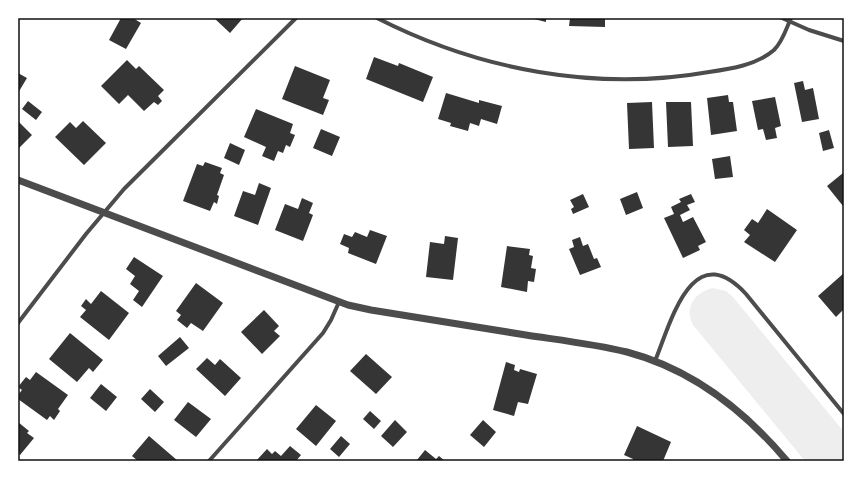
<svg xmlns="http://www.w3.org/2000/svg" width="862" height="479" viewBox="0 0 862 479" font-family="Barlow,sans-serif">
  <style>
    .green { fill: #eee }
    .building { fill: #353535 }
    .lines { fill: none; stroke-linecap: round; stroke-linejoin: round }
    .minor { stroke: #4c4c4c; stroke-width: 4 }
    .tertiary { stroke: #4c4c4c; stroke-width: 7 }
    .neatline { fill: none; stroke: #111; stroke-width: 1.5 }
  </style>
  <rect width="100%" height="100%" fill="#fff"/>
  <path class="green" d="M712,288L726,291L733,297L844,432V461H805L693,325C684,308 694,293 712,288Z"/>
  <path class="building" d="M121,18H133L141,23L126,49L109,40Z
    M214,18H243L230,33Z
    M530,18H546V22Z
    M570,18H605V27L569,26Z
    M374,57L398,66L399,63L433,77L423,102L366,79Z
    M127,60L136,69L139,66L164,90L158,96L162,101L158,105L154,102L144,111L128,95L119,104L101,86Z
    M295,66L330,80L323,98L329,100L323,115L282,99Z
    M18,73L27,78L18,93Z
    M803,81L805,90L813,88L819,119L802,122L794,83Z
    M446,93L479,103V100L502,106L497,124L481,119L479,126L470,123L468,131L450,126L451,123L438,119Z
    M728,95L729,102H733L737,131L711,135L707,98Z
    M775,97L781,126L775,128L777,138L766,140L763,129L758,130L752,101Z
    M28,101L42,112L36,120L22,109Z
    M652,102L654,148L629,149L627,103Z
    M666,102H691L693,146L668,147Z
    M256,109L293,124L290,133L295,135L290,147L286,145L283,153L278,151L274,161L262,156L266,147L244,137Z
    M18,121L32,135L18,149Z
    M83,121L106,143L84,165L55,137L70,122L76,128Z
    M321,129L340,137L332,156L313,148Z
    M829,130L834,148L823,151L819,133Z
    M230,143L245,150L239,165L224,158Z
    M730,156L733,177L715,179L712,159Z
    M205,162L222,168L220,173L224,175L217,195L219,196L217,204L214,202L210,211L183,201L197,164L203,166Z
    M843,173L844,205L843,206L827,186Z
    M259,183L271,188L258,225L234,216L243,191L255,195Z
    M637,192L643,208L626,215L620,199Z
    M583,194L589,207L573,214L571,209L574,207L570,200Z
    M691,194L695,202L687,205L690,210L680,215L683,222L693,217L706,242L698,246L700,250L683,258L664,218L674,214L671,207L681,202L679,199Z
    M302,198L313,203L309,213L313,215L303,241L275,230L285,204L298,209Z
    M767,209L797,230L775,262L744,242L750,235L744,230L752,219L758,223Z
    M370,230L387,236L376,264L348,253L349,248L340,244L344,234L352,237L355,232L367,237Z
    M445,236L458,238L453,280L426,277L430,242L444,244Z
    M580,237L583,246L588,244L594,259L597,258L601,267L580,275L569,249L574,247L572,240Z
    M507,246L530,249L529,255L533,256L531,268L536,269L534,282L528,281L527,292L501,287Z
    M134,257L163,276L142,307L133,300L139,291L130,284L135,276L126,269Z
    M844,273V309L836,317L818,296Z
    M196,283L223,303L203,331L191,323L187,328L177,320L181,315L176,311Z
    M101,291L129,313L109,340L80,317L86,310L81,306L86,299L91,304Z
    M264,310L279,326L274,331L280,336L262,354L241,332Z
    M70,333L103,360L93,372L89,368L77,382L49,359Z
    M180,337L189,348L166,366L158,356Z
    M366,354L392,377L376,394L350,371Z
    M207,358L215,365L220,359L241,378L225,396L196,369Z
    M506,362L515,365L514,370L519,372L520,369L537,374L528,404L518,402L514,416L493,410Z
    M36,372L68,395L58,409L60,411L54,420L50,416L47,420L18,399V395L22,390L18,387L26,377L30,380Z
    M101,384L117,397L106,411L90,398Z
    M150,389L164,402L155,412L141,399Z
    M188,402L211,419L196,437L174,420Z
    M316,405L336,421L316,446L296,429Z
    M370,411L381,421L374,429L363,419Z
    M395,420L407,432L393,447L381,436Z
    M483,420L496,432L484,447L470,435Z
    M18,422L29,431L27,433L34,438L20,455L18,453Z
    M637,426L671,442L663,461H633V459L624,455Z
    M149,436L178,461H138L132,456Z
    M341,436L350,444L339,457L330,449Z
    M290,446L301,455L296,461H256L267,449L272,454L275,451L281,456Z
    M425,450L436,459L439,456L445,461H418L417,460Z"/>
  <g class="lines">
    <path class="minor" d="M377,18C479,70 596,92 709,72C730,69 757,65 774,50C783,41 786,29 791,18
      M782,18L809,30L844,41
      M18,323L86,234L124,189L296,18
      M655,361C671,322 692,236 746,294L844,414
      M209,461L323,333L331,320L339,302"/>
    <path class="tertiary" d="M18,180L348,305L371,310C423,318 474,327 526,335C559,340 594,344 627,352C691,369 745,411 787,461"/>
  </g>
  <rect width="862" height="479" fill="none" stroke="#ffffff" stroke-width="38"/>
  <rect x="19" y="19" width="824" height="441" class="neatline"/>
</svg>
